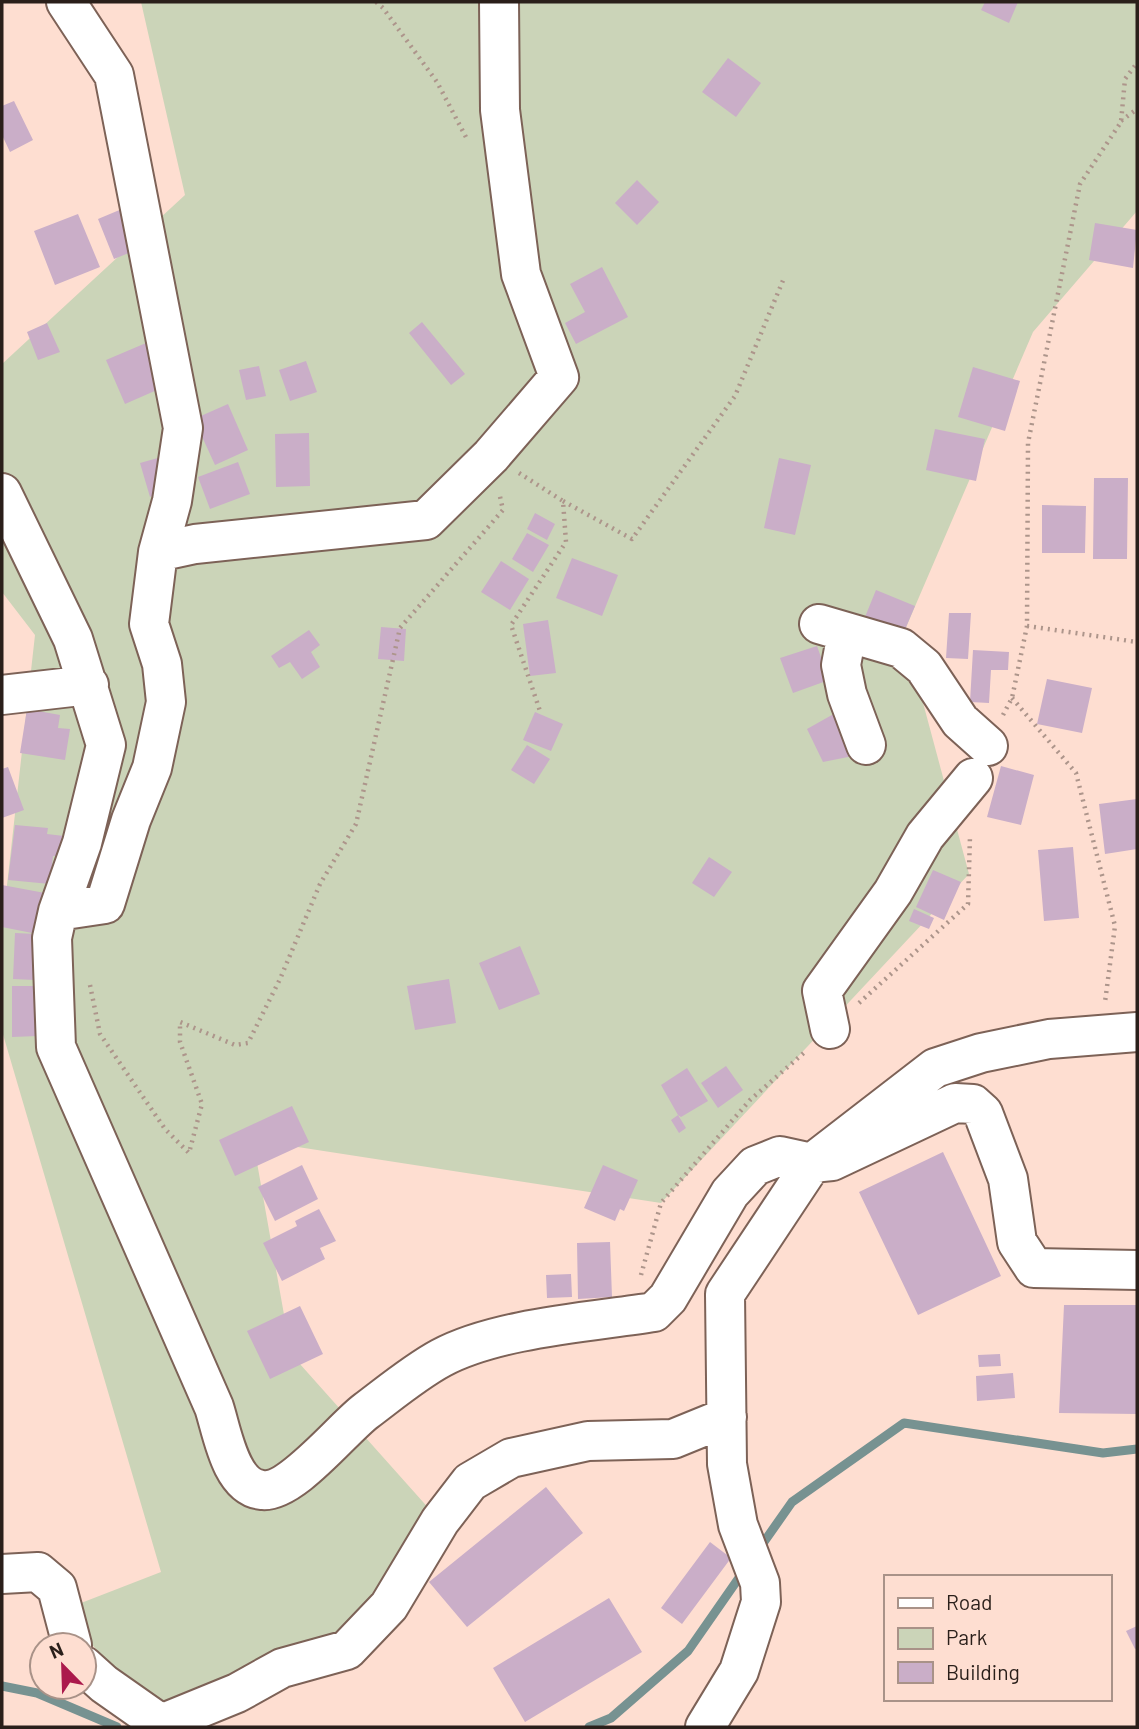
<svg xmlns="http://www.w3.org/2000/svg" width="1139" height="1729" viewBox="0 0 1139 1729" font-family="Barlow,sans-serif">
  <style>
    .green { fill: #cbd4b8 }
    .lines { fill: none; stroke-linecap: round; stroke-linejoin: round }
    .stream { stroke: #779291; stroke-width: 9 }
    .building { fill: #caaec8 }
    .minor-casing { stroke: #7d6257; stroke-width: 42 }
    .path { stroke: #ad958b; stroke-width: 4.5; stroke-dasharray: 2 5; stroke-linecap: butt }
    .minor { stroke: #fff; stroke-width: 38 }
  </style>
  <rect width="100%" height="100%" fill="#feded1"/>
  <path class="green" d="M141,2H1137V211L1033,332L904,632L969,874L661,1203L253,1140L291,1354L440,1521L347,1650L153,1717L63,1610L161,1572L2,1031V930L35,635L2,592V364L185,195Z"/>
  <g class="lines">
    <path class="stream" d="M759,1549L792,1502L904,1423L1103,1453L1137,1449
      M2,1686L37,1693L117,1727
      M589,1727L611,1718L688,1651L743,1572"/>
  </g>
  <path class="building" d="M985,2H1018L1009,23L981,10Z
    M728,58L761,83L736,117L702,92Z
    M14,101L33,140L10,152L2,135V106Z
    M637,180L659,202L637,225L615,203Z
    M129,206L146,246L114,259L98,219Z
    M78,214L100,267L55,285L34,231Z
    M1095,223L1137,230L1133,268L1089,260Z
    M602,267L628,317L576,344L565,323L585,312L570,284Z
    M422,322L465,374L451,385L409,333Z
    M47,323L60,352L38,360L27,332Z
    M146,343L166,386L125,404L106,360Z
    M306,361L317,392L290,401L279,370Z
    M259,366L266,396L246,400L239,370Z
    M973,367L1020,381L1005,431L958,417Z
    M228,404L248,450L215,465L194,419Z
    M935,429L985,439L976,481L926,470Z
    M309,433L310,486L276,487L275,434Z
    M172,454V486L150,497L140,463Z
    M779,458L811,465L795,535L764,528Z
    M238,462L250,494L210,509L198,477Z
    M1094,478H1128L1127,559H1093Z
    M1042,505L1086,506L1085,553H1042Z
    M535,513L555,524L547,540L527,529Z
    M527,533L549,545L533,572L512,559Z
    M572,558L618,575L602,616L556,598Z
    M501,561L529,579L510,610L481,592Z
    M876,590L915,606L904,632L865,617Z
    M949,613H971L968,659L946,658Z
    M548,620L556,673L530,676L523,624Z
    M381,627L406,629L404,661L378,659Z
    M309,630L320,645L311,652L320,667L302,679L290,662L279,668L271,656Z
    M817,646L829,680L793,693L780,658Z
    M973,650L1009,652L1008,670H991L989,703L970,702Z
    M1047,679L1092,688L1082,733L1037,724Z
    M27,709L60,715L58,728L70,729L65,760L20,753Z
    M839,711L863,754L823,762L807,729Z
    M535,712L563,724L551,751L523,740Z
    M527,745L550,759L534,784L511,770Z
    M1001,766L1034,775L1021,825L987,817Z
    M8,767L24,810L2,818V769Z
    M1137,799V849L1105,854L1099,804Z
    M15,825L48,828L47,834L64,836L62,857L53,856L50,884L8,880Z
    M1073,847L1079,918L1044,921L1038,850Z
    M709,857L732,872L714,897L692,883Z
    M933,870L961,882L944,920L916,907Z
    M2,885L45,893L35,980L13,979L15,933L37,934L2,927Z
    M914,909L934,918L929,929L909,921Z
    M520,946L540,994L499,1010L479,963Z
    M449,979L456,1023L415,1030L407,986Z
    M12,986H38V1036L12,1037Z
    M726,1066L743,1090L718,1108L701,1083Z
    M687,1068L708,1101L681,1117L678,1115L686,1128L679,1133L671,1120L678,1115L661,1085Z
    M292,1106L309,1142L235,1176L219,1140Z
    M943,1152L1001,1276L918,1315L859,1192Z
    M302,1165L318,1199L275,1221L258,1187Z
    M603,1165L638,1180L624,1211L620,1209L615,1221L584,1208Z
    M319,1209L336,1241L320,1248L325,1259L282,1281L263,1243L297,1226L295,1221Z
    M610,1242L612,1297L578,1299L577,1243Z
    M571,1274L572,1297L547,1298L546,1275Z
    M1064,1305H1137V1414L1059,1413Z
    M300,1306L323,1354L270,1379L247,1331Z
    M1000,1354L1001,1366L979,1367L978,1355Z
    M1013,1373L1015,1398L977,1401L976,1376Z
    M546,1487L583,1533L467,1627L429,1582Z
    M710,1542L731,1558L682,1624L661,1608Z
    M609,1598L642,1652L525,1722L493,1668Z
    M1137,1626V1648L1135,1649L1126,1631Z"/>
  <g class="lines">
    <g class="minor-casing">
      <path id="minor" d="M2,493L73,639L106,745L82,843L58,911L52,938L56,1047L214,1407C222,1431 230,1487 262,1490C291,1494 343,1428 366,1411C390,1393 415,1372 441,1358C497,1328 590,1322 654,1312L668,1298L730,1193L755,1166L780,1156L812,1163L832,1161L955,1103L973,1104L983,1113L1008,1179L1017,1242L1034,1268L1137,1270
        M158,552L195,544L426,520L491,456L559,377L521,274L500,110L499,2
        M819,624L901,648L924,667L960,721L988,746
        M847,633L841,665L847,694L866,745
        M2,695L89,685
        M58,911L105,904L131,820L152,768L166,702L162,664L149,624L158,552L172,501L183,428L114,75L66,2
        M830,1029L822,991L893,892L925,836L973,778
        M2,1574L38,1572L57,1588L72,1645
        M84,1666L104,1684L161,1724L237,1693L282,1668L347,1650L389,1606L440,1521L470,1482L511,1458L588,1441L673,1439L727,1417
        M705,1727L739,1671L761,1602L760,1583L738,1525L727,1464L725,1294L812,1163L935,1068L981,1053L1049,1039L1137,1032"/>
    </g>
    <path class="path" d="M376,2L383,8L437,82L468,141
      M1121,121L1137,109
      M519,473L563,501L566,542L511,625L540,711
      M563,501L632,539L735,396L784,278
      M1027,626L1137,642
      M1012,698L1076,773L1115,926L1105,1002
      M1003,715L1012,698L1027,626L1028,443L1080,184L1121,122L1125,79L1137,63
      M90,985L100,1034L165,1129L189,1153L202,1104L180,1042V1022L235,1045L248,1043L280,979L320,884L356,824L400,628L503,510L499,492
      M859,1003L968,904L970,836
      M641,1275L661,1203L750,1100L806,1051"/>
    <use href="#minor" class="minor"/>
  </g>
  <rect width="1139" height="1729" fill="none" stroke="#2a1f1a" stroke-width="7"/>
  <rect x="884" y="1575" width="228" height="126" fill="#feded1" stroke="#a99288" stroke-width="2"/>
  <rect x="898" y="1598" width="35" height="10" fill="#ffffff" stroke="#a99288" stroke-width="2"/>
  <text x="946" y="1610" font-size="21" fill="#2a1f1a">Road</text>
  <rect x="898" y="1628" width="35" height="21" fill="#cbd4b8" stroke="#a99288" stroke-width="2"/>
  <text x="946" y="1645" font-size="21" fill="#2a1f1a">Park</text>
  <rect x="898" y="1662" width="35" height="21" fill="#caaec8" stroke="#a99288" stroke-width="2"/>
  <text x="946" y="1680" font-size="21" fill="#2a1f1a">Building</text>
  <g transform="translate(63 1666) rotate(337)"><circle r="33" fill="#feded1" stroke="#a99288" stroke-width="2"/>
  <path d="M0-5L12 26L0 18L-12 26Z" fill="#ab194c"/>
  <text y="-10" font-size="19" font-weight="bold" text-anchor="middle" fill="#2a1f1a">N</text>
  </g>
</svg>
